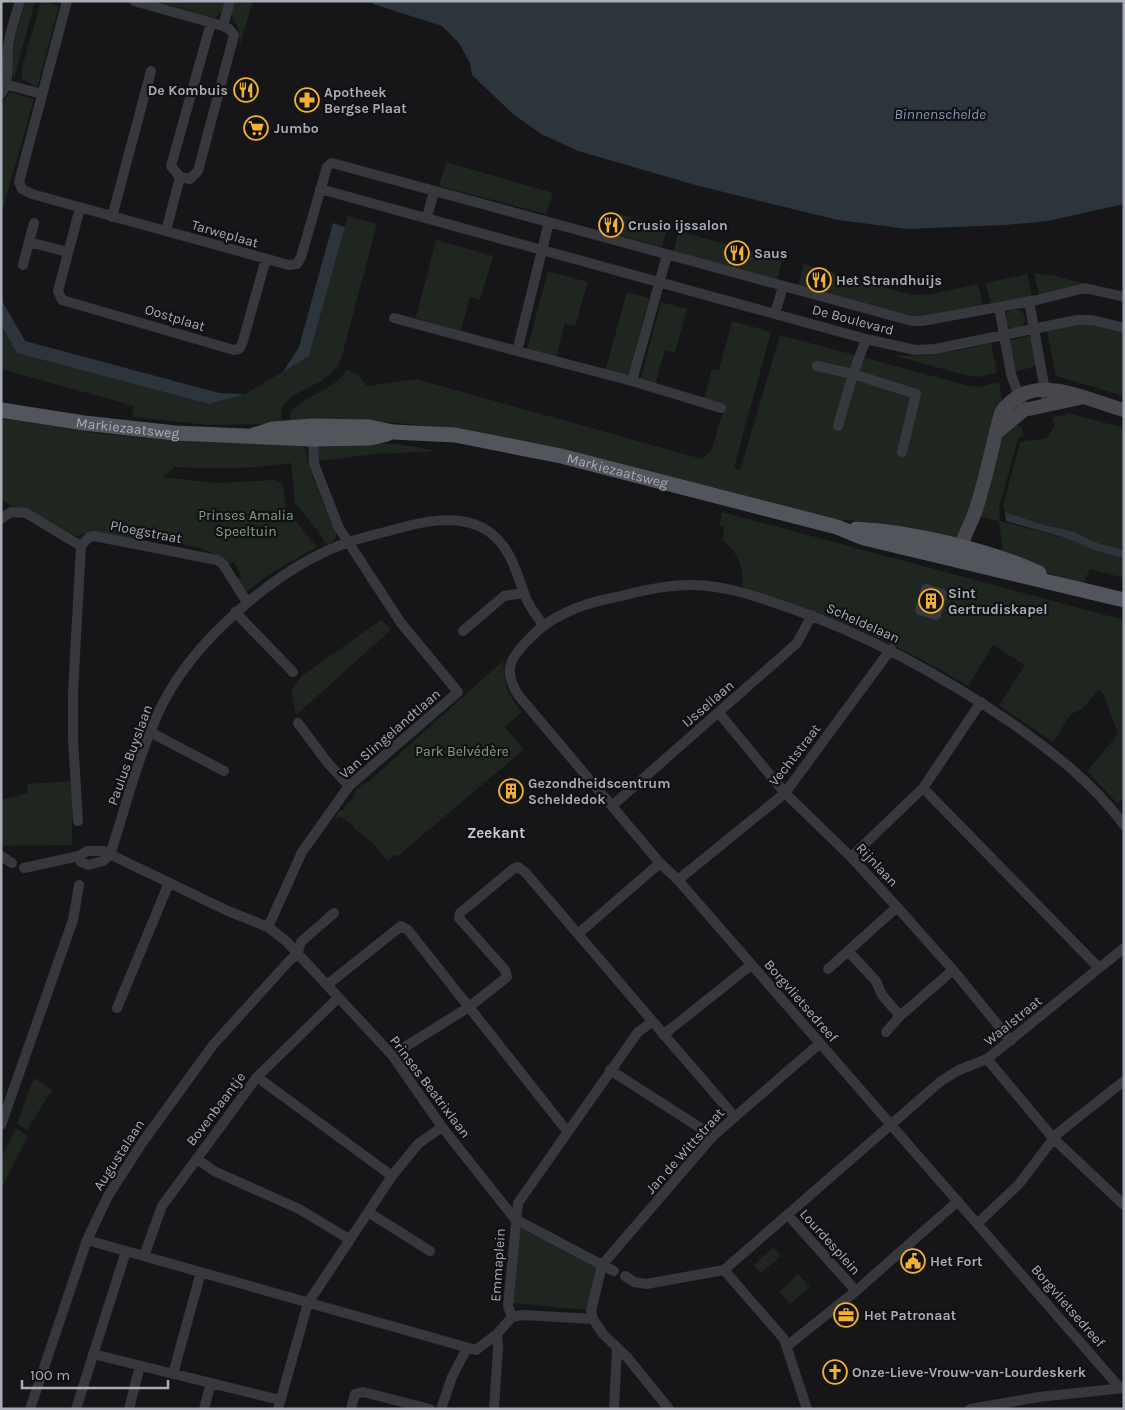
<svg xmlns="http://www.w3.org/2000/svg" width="1125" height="1410" viewBox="0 0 1125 1410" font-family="Karla,sans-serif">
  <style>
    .green { fill: #1e261f }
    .water { fill: #2c353c }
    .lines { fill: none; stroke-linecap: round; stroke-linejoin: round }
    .street { stroke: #37383d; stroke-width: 10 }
    .secondary { stroke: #45474d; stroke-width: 14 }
    .primary { stroke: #53555c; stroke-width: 15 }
    .labels { text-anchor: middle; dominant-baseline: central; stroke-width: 4.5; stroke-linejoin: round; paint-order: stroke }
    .poi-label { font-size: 14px; font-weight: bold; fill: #a8adb8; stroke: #111113; text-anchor: start }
    .street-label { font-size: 14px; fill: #a8adb8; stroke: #111113 }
    .park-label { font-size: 14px; fill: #7fa381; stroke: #111113 }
    .water-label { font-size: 15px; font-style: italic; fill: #7f9bb3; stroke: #111113 }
    .neighbourhood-label { font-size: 15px; font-weight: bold; fill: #c9ccd4; stroke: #111113 }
  </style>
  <rect width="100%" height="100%" fill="#161618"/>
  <path class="green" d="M26,1H35L14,79C5,62 21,20 26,1Z
    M41,1L59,6L37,87L22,79V68Z
    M155,1H225L222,13L214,18Z
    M235,1H253L240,45L239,29L231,15Z
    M10,92L34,99L1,216V105Z
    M446,162L553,193L546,214L439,186Z
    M620,214L667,228L662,247L614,234Z
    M348,216L377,224L342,356C331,389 292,385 282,409C280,413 282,420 282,424L209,425L132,417L134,406L1,369V325L17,353L209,404L245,394L309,356Z
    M679,231L782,260L777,282L673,253Z
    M436,240L493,256L480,300L470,297L461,331L416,318Z
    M804,264L912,295L932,294L978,284L983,306L922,318L798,286Z
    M548,271L588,282L575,326L565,323L556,357L527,349Z
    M1034,273L1056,276L1099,288L1039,295Z
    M1027,274L1032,296L991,305L986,283Z
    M627,292L649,298L628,377L605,371Z
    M661,302L687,309L675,353L665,350L655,385L640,381Z
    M1005 319a10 10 0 1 1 20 0a10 10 0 1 1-20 0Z
    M732,321L771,332L734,468L740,470L780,335L966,385L979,387L999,382L1003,403L971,510L958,538H945L880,523L822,518L460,429L386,422L290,424V413L293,409C311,393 335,390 347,369L358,375L367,386L416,379L702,459L711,451L725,405L704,399L712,369L719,370Z
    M1084,323L1124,333V396L1056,376L1047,331Z
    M1030,336L1036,366L1015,372L1009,341Z
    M991,343L997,373L978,377L968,376L893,355C928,358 958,351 991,343Z
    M1065,412L1124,428V550L1094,542L1078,532L1041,524L1005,512L1003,506L1020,442L1047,438L1055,425L1052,417L1066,415Z
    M1,417L94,433L176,440L304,445L312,476L336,533V538L329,544L325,543L321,535L295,503L291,463C252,469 214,469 175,467L163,477L216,483L275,480L283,485L286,509L317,547L271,573L245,593L236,580L242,577L234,562L228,565C215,546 168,542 145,537L144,541C126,538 106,532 88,533C82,533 80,537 73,535L31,511L15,507L1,500Z
    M1014,422L1022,428L1024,435L1018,439L999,508L1000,521L1069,539L1093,550L1124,558V578L1090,569L1082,585L1003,556L999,521L981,517L1001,438Z
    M360,442L397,444L437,451L376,454L318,461L317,452L319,446Z
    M722,512L1124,620V799L1117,803L1087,771L1118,734L1104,695L1099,689L1082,709L1071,714L1053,742L999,705L1025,665L993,645L968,686C898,643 821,611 742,587C744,564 739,556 723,540L724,527L719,525Z
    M381,620L392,629L296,715L291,690L303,675Z
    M503,661C505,686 506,693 522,712L505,727L523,749L522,751L398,856L396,854L387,861L373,843L353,828L354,826L341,817L334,820L340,810H344L345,808H343L351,800L358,787L359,789L361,787L360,784L364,785L376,775Z
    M72,781V845L1,846V800L28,793L27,784Z
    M34,1078L52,1090L27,1130L17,1123Z
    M16,1128L28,1136L1,1189V1158Z
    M523,1229L598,1269L588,1310L513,1303L512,1299L518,1230Z
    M773,1247L781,1256L761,1273L754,1265Z
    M798,1274L810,1287L790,1304L779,1292Z"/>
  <path class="water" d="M374,1H1124V204L1048,221L1004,225L908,229L838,220L699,186L578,151L541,134L513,114L472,75L470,63L459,43L442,26L373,4Z
    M333,223L345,227L309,356L283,372L299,347Z
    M1,299L25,341L219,393L245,394L209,404L17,353L1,325Z
    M1005,512L1041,524L1076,532L1094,542L1124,550V558L1093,550L1069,539L1006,521Z"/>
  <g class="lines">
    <path class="street" d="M67,1L19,182L22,189L32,194L289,265L297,264L301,257L327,167L332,163L912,321H922L1037,300L1085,288L1124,297
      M134,1L223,26L229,29L234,35L198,171L190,179L180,177
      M223,26L230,1
      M1,83L42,94
      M1,94C10,78 7,65 8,48C9,33 16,16 20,1
      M320,189L866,339L915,350L935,349L1077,320H1092L1124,328
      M80,208L58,291L62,300L234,350L239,349L242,344L266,259
      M112,217L151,71
      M427,217L434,191
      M549,222L517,351L632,381L667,255
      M166,231L180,177L171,166L211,23
      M29,242L68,252
      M23,265L34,223
      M1029,301L1046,396
      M999,307L1011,374L1024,410
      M775,313L783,287
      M394,318L517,351
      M817,366L853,374L866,339
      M632,381L721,408
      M838,426L853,374L916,394L902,452
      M1,519L11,512L26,513L81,546
      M81,546L89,537L94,536L217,560L222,563L247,602
      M926,589L942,594L936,615L920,610Z
      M235,612L293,672
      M463,631L504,596L524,593
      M719,713L785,793L851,857L897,907L953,970L1011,1041
      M298,723L327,762L349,786
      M150,732L224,771
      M923,788L1099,968
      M613,805L797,643L812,615
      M78,821L73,740V692L81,546
      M110,855L103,861L88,865L81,862L79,856L87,851H103L228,911L268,927L286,941L392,1055L442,1127L515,1219L602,1265L591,1311L593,1319L603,1334L627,1357L669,1409
      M110,855C126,806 139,752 162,705C195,639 279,566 349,542C361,538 373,535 385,532C416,523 459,511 488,531C512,548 516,573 526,598C530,608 537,616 542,624
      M1,856L12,863
      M851,857L923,788L981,702
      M24,868L79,856
      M678,880L785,793L891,649
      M268,927L302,852L349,786L458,692L401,623L339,528L314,464L313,435
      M579,933L660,863
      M848,951L876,981L882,995L900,1016
      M297,955L301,942L334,913
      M828,969L897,907
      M327,985L401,926L408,930L567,1131
      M117,1008L169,883
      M886,1032L900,1016L953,970
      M663,1035L751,965
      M392,1055L469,1007L507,977L505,970L459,918L460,913L513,869L518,867L525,872C595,954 664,1035 734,1116
      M987,1059L1054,1139L1124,1205
      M610,1070L713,1136
      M257,1077L392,1176
      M1,1125L73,920L79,885
      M197,1159L214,1171L299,1209L349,1239
      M368,1212L430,1251
      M978,1223L1019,1184L1057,1134L1124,1081
      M87,1240L476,1350L497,1334L512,1317
      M144,1256L162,1206L257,1077L338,998
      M614,1271L602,1265L713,1136L819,1044
      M625,1276L634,1282L646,1284L724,1270
      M856,1291L958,1201
      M593,1319L523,1315L512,1317L508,1306L518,1203L638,1032L652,1022
      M787,1346L856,1291L788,1215
      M93,1354L280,1400
      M173,1374L201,1272
      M1120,1388L678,880L660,863L519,696C502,670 510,658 530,638C552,614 585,603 616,597C642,591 668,584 695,585C727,586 759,597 790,608C870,636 943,676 1013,724C1054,753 1094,784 1124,825
      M30,1409L87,1240L108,1196L142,1143L213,1045L290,960L297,955
      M76,1409L126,1251
      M129,1409L140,1366
      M204,1409L211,1383
      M278,1409L308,1303L392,1176L418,1144L442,1127
      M351,1409L355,1394L363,1392L430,1409
      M441,1409L452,1377L467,1348
      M494,1409L498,1347L497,1334
      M614,1409L617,1349
      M807,1409L784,1339L724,1270L941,1081L959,1070L987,1059L1124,948
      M970,1409L1039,1397L1124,1388"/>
    <path class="secondary" d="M997,432L1024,410L1080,398
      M962,556C960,539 970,527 975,512C986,480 992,446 1001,413C1030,369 1084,399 1124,410"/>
    <g class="primary">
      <path id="s1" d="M1,410L84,423L175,433L313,439L370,438L387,434"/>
      <path id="s2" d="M254,435L273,429L313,426L369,427L393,432L455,435L561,456L837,527L864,538L1124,600"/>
      <path d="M856,529C912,532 988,550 1039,573"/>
    </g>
  </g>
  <defs>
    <g id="restaurant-ring" transform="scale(1.25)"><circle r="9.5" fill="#111113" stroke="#f2b134" stroke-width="1.5"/><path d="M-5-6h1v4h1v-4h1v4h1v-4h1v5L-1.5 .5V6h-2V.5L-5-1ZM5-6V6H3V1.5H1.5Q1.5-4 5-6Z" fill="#f2b134"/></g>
    <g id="pharmacy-ring" transform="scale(1.25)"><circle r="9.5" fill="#111113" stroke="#f2b134" stroke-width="1.5"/><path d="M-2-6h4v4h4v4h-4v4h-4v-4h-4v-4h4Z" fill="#f2b134"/></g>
    <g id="supermarket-ring" transform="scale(1.25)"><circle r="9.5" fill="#111113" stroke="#f2b134" stroke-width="1.5"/><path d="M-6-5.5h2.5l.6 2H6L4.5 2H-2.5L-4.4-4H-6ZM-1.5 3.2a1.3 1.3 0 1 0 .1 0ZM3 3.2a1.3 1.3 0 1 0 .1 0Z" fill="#f2b134"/></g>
    <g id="building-ring" transform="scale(1.25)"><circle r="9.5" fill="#111113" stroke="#f2b134" stroke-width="1.5"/><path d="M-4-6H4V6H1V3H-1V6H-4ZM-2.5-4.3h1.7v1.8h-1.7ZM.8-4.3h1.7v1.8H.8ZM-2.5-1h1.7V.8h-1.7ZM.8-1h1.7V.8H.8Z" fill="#f2b134"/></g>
    <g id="civic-ring" transform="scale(1.25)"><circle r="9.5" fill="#111113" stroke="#f2b134" stroke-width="1.5"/><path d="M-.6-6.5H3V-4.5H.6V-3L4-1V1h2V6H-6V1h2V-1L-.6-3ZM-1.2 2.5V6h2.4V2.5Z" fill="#f2b134"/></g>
    <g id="office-ring" transform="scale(1.25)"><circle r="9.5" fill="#111113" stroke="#f2b134" stroke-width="1.5"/><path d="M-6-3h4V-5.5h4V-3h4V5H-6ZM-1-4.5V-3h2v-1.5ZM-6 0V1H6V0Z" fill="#f2b134"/></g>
    <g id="church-ring" transform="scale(1.25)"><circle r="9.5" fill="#111113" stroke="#f2b134" stroke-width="1.5"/><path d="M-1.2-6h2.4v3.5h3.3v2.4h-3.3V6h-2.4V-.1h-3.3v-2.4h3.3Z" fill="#f2b134"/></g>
  </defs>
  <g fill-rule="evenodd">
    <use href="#restaurant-ring" x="246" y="90"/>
    <use href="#pharmacy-ring" x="307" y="100"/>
    <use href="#supermarket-ring" x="256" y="128"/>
    <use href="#restaurant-ring" x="611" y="225"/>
    <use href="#restaurant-ring" x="737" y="253"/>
    <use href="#restaurant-ring" x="819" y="280"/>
    <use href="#building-ring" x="931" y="601"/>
    <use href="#building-ring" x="511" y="791"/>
    <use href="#civic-ring" x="913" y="1261"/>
    <use href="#office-ring" x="846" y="1315"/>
    <use href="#church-ring" x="835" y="1372"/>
  </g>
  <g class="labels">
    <g class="poi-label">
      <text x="228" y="90" text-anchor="end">De Kombuis</text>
      <text x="324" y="92">Apotheek<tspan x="324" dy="16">Bergse Plaat</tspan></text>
      <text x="274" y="128">Jumbo</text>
      <text x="628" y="225">Crusio ijssalon</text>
      <text x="754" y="253">Saus</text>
      <text x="836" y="280">Het Strandhuijs</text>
      <text x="948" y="593">Sint<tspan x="948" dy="16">Gertrudiskapel</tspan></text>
      <text x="528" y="783">Gezondheidscentrum<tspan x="528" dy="16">Scheldedok</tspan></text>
      <text x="930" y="1261">Het Fort</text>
      <text x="864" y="1315">Het Patronaat</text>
      <text x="852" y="1372">Onze-Lieve-Vrouw-van-Lourdeskerk</text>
    </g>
    <g class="street-label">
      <text transform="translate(225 234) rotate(16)">Tarweplaat</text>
      <text transform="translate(175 318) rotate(17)">Oostplaat</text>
      <text transform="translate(853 320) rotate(15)">De Boulevard</text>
      <text stroke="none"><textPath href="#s1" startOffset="128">Markiezaatsweg</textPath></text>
      <text stroke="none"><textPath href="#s2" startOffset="369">Markiezaatsweg</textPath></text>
      <text transform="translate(146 532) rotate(11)">Ploegstraat</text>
      <text transform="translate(863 623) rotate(24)">Scheldelaan</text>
      <text transform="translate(708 704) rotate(-41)">IJssellaan</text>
      <text transform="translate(390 734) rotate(-41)">Van Slingelandtlaan</text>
      <text transform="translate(130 755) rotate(-70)">Paulus Buyslaan</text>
      <text transform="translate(795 755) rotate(-52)">Vechtstraat</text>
      <text transform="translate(877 865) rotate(47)">Rijnlaan</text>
      <text transform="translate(801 1001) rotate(49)">Borgvlietsedreef</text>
      <text transform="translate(1013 1021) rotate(-39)">Waalstraat</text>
      <text transform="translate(430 1087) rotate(53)">Prinses Beatrixlaan</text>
      <text transform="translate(216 1109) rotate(-53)">Bovenbaantje</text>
      <text transform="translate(685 1151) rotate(-48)">Jan de Wittstraat</text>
      <text transform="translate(119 1155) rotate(-57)">Augustalaan</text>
      <text transform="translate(830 1242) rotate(48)">Lourdesplein</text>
      <text transform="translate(498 1265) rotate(-86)">Emmaplein</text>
      <text transform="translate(1068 1306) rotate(49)">Borgvlietsedreef</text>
    </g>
    <g class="park-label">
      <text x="246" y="515">Prinses Amalia<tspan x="246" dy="16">Speeltuin</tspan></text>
      <text x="462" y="751">Park Belvédère</text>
    </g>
    <g class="water-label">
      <text x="940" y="114">Binnenschelde</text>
    </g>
    <g class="neighbourhood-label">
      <text x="496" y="833">Zeekant</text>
    </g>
  </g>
  <rect width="1125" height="1410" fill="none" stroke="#a8adb8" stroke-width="5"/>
  <path d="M22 1380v8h146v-8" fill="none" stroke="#a8adb8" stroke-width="2.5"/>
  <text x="30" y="1380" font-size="15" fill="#a8adb8" stroke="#111113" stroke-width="4" paint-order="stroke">100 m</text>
</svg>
